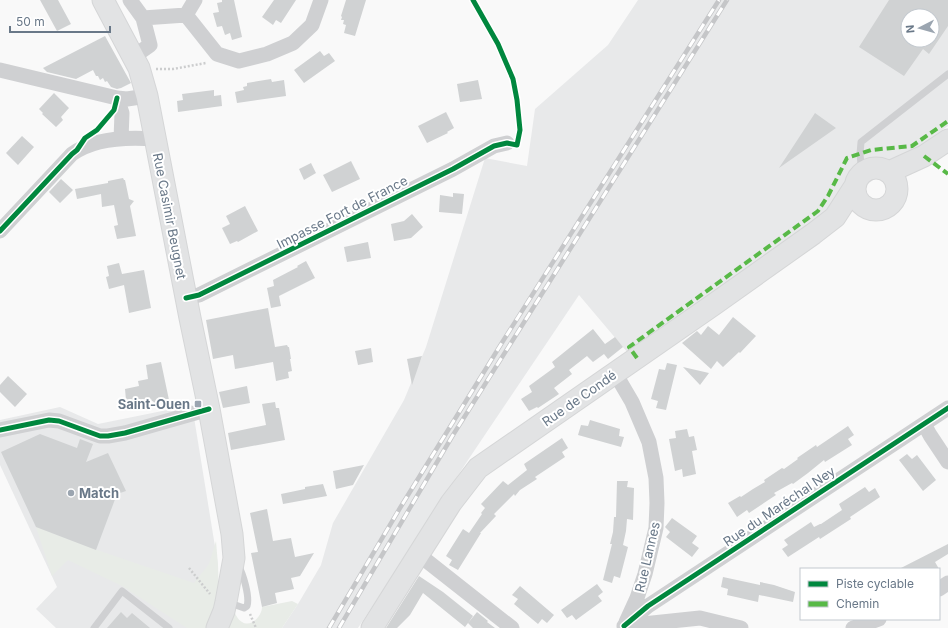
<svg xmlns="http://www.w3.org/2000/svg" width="948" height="628" viewBox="0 0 948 628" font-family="Inter,sans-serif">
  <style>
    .built { fill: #e8e9ea; fill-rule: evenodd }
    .green { fill: #e8ece7 }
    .building { fill: #d0d2d3; fill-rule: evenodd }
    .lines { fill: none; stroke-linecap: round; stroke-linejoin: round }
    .secondary-casing { stroke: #d5d6d7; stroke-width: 23 }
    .path { stroke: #cccdce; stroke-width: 2.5; stroke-dasharray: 2 2; stroke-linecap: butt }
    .lane { stroke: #cfd0d2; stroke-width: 7 }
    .street { stroke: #cfd0d2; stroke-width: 15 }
    .secondary { stroke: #e2e3e4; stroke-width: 21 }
    .rail-casing { stroke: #c5c6c8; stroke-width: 4.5 }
    .rail { stroke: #fff; stroke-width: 3; stroke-dasharray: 9; stroke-linecap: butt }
    .quiet { stroke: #58b947; stroke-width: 4; stroke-dasharray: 8 4; stroke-linecap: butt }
    .cycleway-casing { stroke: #fff; stroke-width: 8 }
    .cycleway { stroke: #00873e; stroke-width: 5 }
    .poi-dot { fill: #9ba5b0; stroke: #fff; stroke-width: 1.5 }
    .labels { text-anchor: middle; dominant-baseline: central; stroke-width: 4; stroke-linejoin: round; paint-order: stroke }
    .street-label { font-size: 13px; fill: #697888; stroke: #fff }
    .poi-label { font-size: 13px; font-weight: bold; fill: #697888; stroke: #fff; text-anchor: end }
  </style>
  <rect width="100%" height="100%" fill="#f9f9f9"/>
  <path class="built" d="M638,0H948V126L721,290L628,353L579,295L470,457L358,628H282L298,604L321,565L333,523L404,400L426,347L485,158L527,166L535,109L608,45ZM908,16H932V40H908Z
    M192,405L218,565L203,628H56L36,609L57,587L0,465V420L60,407L98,424Z"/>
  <path class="green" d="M36,527L100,551L194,583L209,564L216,541L218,565L219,594L209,628H187L122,586L68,560L52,576Z
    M292,601L298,604L282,628H227L234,611C236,615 238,620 242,622C251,628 262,616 262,607Z"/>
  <path class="building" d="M40,0H58L71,24L57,31Z
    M222,0H234L242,37L232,40L230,33L225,35L222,26L217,27L213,13L219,12L217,3L222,2Z
    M274,0H296L281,23L276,20L273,25L262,17Z
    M346,0H366L355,36L344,33L346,25L343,24L344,20H341L342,17L341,16Z
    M889,0H948V26L929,54L923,49L904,76L859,47ZM908,16H932V40H908Z
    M105,36L131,83L121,88L117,89L111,87L107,81L105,82L103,78L100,80L98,76H96L93,70L76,79L47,72L43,68Z
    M320,51L324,56L329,53L335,61L304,83L294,70Z
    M271,79L272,82L284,80L286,96L237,103L235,92L244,90L243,87L247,86V83Z
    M478,80L482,99L460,102L457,84Z
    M214,90V96L221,95L222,106L178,112L177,101L183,100L182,94Z
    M54,93L69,108L61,117L63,120L56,127L42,114L43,113L39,109Z
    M446,112L454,128L447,132L448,133L427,143L418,126Z
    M815,113L836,128L779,168Z
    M22,136L34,147L18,165L6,153Z
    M351,161L360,179L332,192L323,175Z
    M311,163L316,173L304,180L299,169Z
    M123,178L124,180H125L129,199L134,201L130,206L136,236L117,239L114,226L118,225L114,205L102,207L101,194L77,199L75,189L108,183V181Z
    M61,179L73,190L60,203L49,192Z
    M453,193L464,194L462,214L439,212L440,195L453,197Z
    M245,206L258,231L238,242L237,241L230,244L222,228L230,224L226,216Z
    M412,214L423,227L411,238L394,241L391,224L404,221Z
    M368,242L371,258L347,262L344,247Z
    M306,261L315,278L279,296L281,306L271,308L267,288L274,286L273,280L298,267L297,266Z
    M119,263L122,274L144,270L151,308L129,313L124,285L109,289L106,277L109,276L107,266Z
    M268,308L275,347L287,345L288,347H289L291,359H290L292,371L288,372L289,378L276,381L273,362L235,369L233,355L213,359L206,320Z
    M733,317L756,336L740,353L739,352L723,367L717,361L711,369L682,343L697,331L701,335L708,326L719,335Z
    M593,329L605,344L615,337L623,347L608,359L604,354L593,362L587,356L569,370L572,374L554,388L559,394L538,408L537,407L529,411L521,399L532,392L529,386L555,367L552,362Z
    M371,348L373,362L358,365L355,351Z
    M422,356L412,385L407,359Z
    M161,362L169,400L154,403L153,401L130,406L129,400H126L125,389L139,386L138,381L148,379L146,365Z
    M667,363L677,365L666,410L656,408L658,401L651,399L659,369L665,370Z
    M683,367L709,373L700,385Z
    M8,376L27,394L15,407L0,392V385Z
    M247,386L250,403L223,408L219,392Z
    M275,402L276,408H279L285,440L231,450L228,433L266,425L262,404Z
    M590,420L620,429L619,436L624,437L621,447L578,435L581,425L588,426Z
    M848,426L854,435L848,439L852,445L825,462L824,460L808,473L793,484L792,483L774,493L776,495L749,513L747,510L737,517L728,503L740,496L741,497L753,489L765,482L764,480L782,468L784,469L798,459L797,458L816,445L817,447Z
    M687,429L689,437L694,436L697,450L692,451L696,474L683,477L682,469L675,471L669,439L676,438L675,431Z
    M40,434L77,448L80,439L93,444L86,462L108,453L126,491L117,494L96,550L36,527L1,452Z
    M562,438L568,448L562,452L565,457L535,477L537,479L520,490L515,496L514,494L494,514L496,516L480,533H481L458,570L449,565L452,560L446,556L463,529L469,533L482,514L481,513L485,508L481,504L503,481L508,485L527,470L524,464Z
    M907,454L912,459L917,455L936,480L923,491L899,460Z
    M364,465L353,485L336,489L333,471Z
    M617,481H628L627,487L634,488L633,520L627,519L626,531L623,545L628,547L620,578L614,576L612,583L603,580L612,544H610L613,532L614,517H616Z
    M323,484L327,496L283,504L281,494L305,489V487Z
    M865,487L869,492L875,488L880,497L850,517L851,519L820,539L819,537L788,557L782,549L788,545L784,540L811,522L814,527L820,524H821L842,510L839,504Z
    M267,509L273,541L291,538L295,557L314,553L300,576L291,578L294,589L275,593L277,603L262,607L251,553L258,552L250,513Z
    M672,518L697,536L692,543L699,548L692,557L666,537L670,532L665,527Z
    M948,544V554L935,562L939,569H899Z
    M419,576L443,592L473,616L468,623L477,612L488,621L487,622L495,628H473L468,623L465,627L423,593L410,615L397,628H386Z
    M723,577L760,585V582L774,585L795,592L793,602L759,595L758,602L727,595L728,589L721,587Z
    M597,584L603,592L598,596L602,601L576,620L572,615L567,618L561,610Z
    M520,586L554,615L547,623L542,619L538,624L514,604L518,599L512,595Z
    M121,612L127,618L132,613L150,628H107Z"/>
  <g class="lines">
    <g class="secondary-casing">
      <path id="secondary" d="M103,0L139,68L147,96L190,318L209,409L232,534L234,558L226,602L224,611L217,628
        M855 189a21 21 0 1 1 42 0a21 21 0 1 1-42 0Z
        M889,172L924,156L948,140
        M372,628L451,503L478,468L713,305L813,234L835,217L855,186"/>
    </g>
    <path class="path" d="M156,69H173L206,63
      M189,568L210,594
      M250,614L256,628"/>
    <path class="lane" d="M862,174L860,154L861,142L948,74
      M227,602L244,608L247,606C250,597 243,573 238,565
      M94,628L122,591L169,628"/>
    <path class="street" d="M130,0L143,18L186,15L195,0
      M186,15L217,54L239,61L267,54L293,43L312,25L321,0
      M133,57L150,45L143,18
      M0,70L117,98L127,99L147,96
      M117,98L122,113L121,139
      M0,231L72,154C94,138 129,137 155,139
      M186,298L199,295L453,169L494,146L507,143
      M615,373L632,402L649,442L656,478L657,503L656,528L645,574L637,598L626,622
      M924,424L930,435L948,462
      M0,430L49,420L59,421L100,436H108L125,433L209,409
      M418,554L512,628
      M939,589L948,583
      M624,626L648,606L948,408
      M624,626L700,618L741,628
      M853,628L879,619"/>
    <use href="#secondary" class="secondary"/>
    <g class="rail-casing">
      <path id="rail" d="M329,628L400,508L503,341L719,0
        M339,628L453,435L727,0"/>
    </g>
    <use href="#rail" class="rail"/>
    <path class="quiet" d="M924,156L948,174
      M637,358L629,347L818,211L828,196L847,158L871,150L912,146L948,121"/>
    <g class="cycleway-casing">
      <path id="cycleway" d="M0,231L72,154L77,150L85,138L97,130L114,110L117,98
        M186,298L199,295L453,169L494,146L507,143L517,145L520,130L517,100L513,79L498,44L473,0
        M0,430L49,420L59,421L100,436H108L125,433L209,409
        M624,626L648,606L948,408"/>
    </g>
    <use href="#cycleway" class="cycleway"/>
  </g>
  <g class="poi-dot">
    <rect x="194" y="400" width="8" height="8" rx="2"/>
    <circle cx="71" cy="493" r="4"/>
  </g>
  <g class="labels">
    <g class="street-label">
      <text transform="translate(342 212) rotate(-27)">Impasse Fort de France</text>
      <text transform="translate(170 216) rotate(79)">Rue Casimir Beugnet</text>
      <text transform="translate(579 398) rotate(-35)">Rue de Condé</text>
      <text transform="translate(779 506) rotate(-34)">Rue du Maréchal Ney</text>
      <text transform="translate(647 557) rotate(-77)">Rue Lannes</text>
    </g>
    <g class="poi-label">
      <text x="190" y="404">Saint-Ouen</text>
      <text x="79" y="493" text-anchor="start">Match</text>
    </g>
  </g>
  <rect x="800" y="568" width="140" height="52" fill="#ffffff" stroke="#c3c9cf"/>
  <rect x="808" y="581" width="20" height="6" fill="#00873e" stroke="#c3c9cf"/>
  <text x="836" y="588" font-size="12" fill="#697888">Piste cyclable</text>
  <rect x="808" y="601" width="20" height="6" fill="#58b947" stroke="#c3c9cf"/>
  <text x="836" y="608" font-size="12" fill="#697888">Chemin</text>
  <g transform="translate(920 28) rotate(264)"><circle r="19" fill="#ffffff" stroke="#c3c9cf"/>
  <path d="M0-3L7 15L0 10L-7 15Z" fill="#9ba5b0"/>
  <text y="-6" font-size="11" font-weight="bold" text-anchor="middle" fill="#697888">N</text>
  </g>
  <path d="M10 26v6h100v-6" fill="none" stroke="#697888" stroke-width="2"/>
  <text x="16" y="26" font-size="12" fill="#697888" stroke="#ffffff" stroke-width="3" paint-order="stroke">50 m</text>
</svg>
